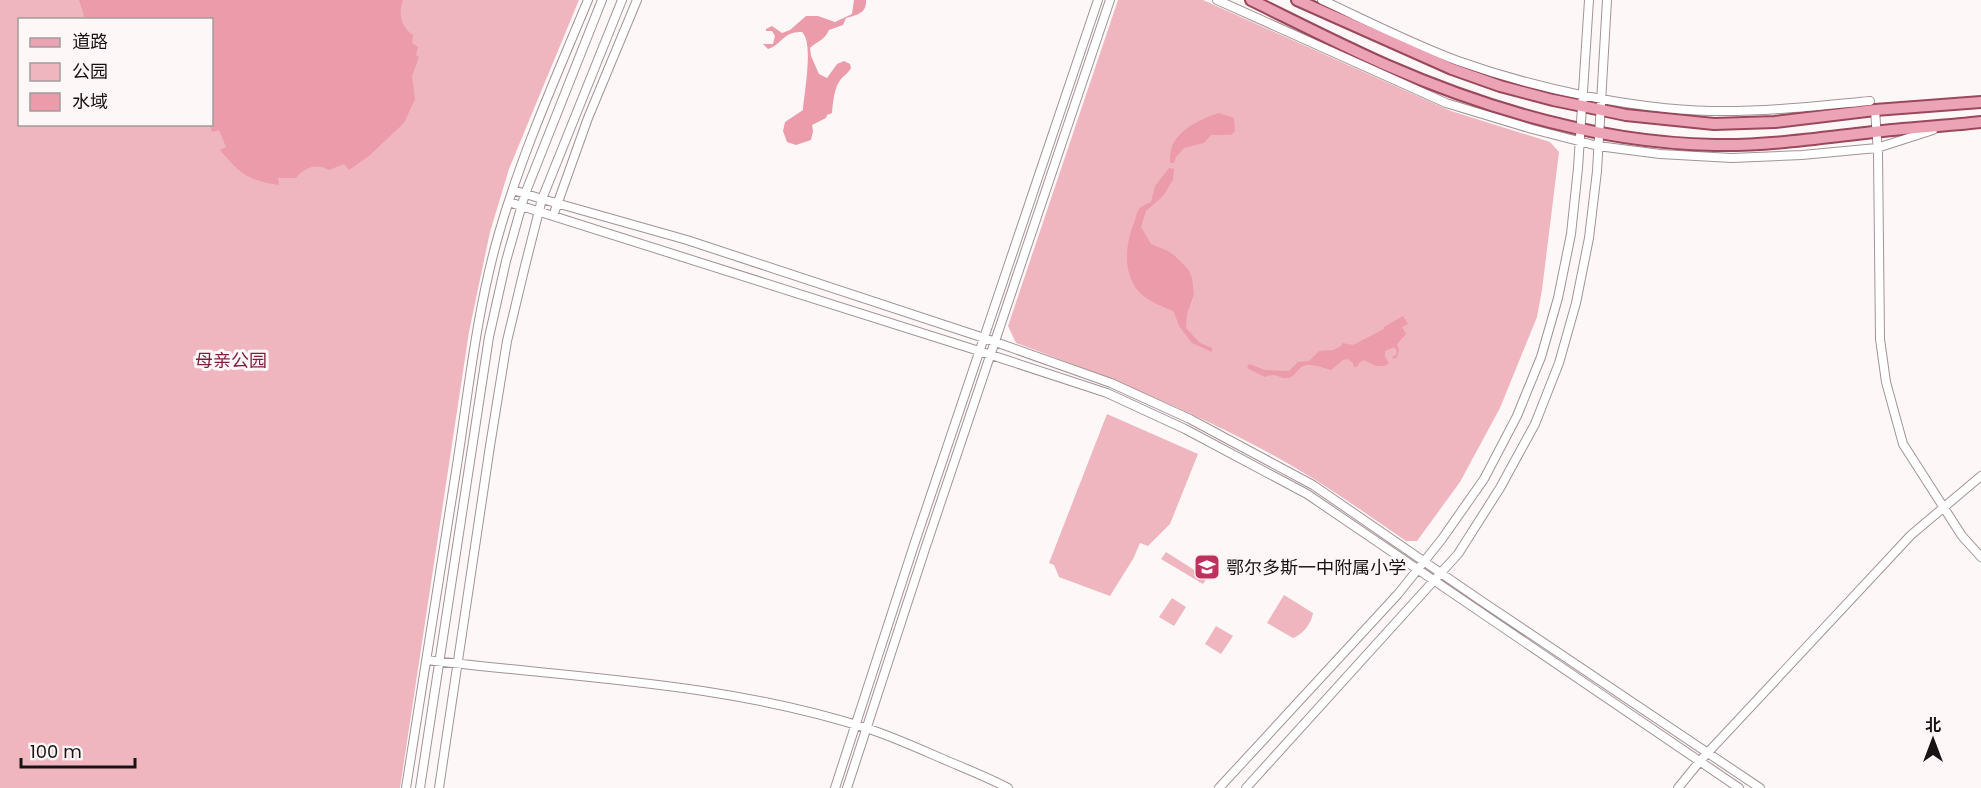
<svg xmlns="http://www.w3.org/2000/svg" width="1981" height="788" viewBox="0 0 1981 788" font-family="Poppins,'Noto Sans SC',sans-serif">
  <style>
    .green { fill: #f0b6bf; fill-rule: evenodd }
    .water { fill: #eb9baa }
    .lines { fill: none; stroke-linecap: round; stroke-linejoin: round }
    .minor-casing { stroke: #a29395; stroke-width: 10 }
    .major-casing { stroke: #9a495c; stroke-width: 14 }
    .minor { stroke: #fff; stroke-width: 8 }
    .major { stroke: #eca3b5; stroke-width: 10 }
    .labels { text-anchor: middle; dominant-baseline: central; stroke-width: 6; stroke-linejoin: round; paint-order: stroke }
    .park-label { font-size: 18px; fill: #7b1f3a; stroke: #fef7f8 }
    .poi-label { font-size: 18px; fill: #181314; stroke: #fef7f8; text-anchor: start }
  </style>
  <rect width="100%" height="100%" fill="#fef7f8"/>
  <path class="green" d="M0,0H579L509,169L490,232L469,332L400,788H0ZM20,20H212V124H20Z
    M1118,0H1203L1451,111L1550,142L1559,152L1542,290L1537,317L1500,408L1460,482L1417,541H1406C1371,517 1336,492 1299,470C1209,417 1114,379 1016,343L1008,326Z
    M1107,414L1198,454L1170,524L1148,546L1140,543L1133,559L1110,596L1059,577L1054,565L1049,563Z
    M1166,552L1207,578L1203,584L1161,559Z
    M1284,595L1313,613C1312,623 1302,635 1293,638L1267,623Z
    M1172,598L1186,607L1174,626L1159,617Z
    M1216,626L1233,636L1221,654L1205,644Z"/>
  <path class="water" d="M79,0H403C398,14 401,27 413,35L412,43L418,47L416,55L419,57L412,76L415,99L404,123L369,156L349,170L344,164L329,170C316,163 305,167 296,178H278L279,185C249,181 239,173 220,150L226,147L219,130L212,132L210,125L212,124V20L85,19Z
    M854,0H866C867,13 857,15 846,18L843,25L829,30C824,41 817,41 810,48L811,56L819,74L827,78L837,64L844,61L850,64L851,68C848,73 845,75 841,79C834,88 833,102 832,113L827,115L826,118L812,125L813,131L811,140L796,145L787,142L783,131L785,122L803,110C804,93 814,43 802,32C783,31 783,44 768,49L763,44H773L775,36L772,31H766V29L772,26L782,33L790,30L806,16H818L835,22L852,14Z
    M1219,113L1234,118L1235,131L1231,135H1211L1204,143L1184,148L1176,157L1174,163H1170C1170,157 1170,150 1173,144C1181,128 1203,118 1219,113Z
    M1169,168L1174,169L1173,180L1163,196L1146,211L1141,227L1151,244L1168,251L1174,255L1188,269L1192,278L1194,294L1187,314L1186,328L1200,343L1212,348V352L1192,343L1179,326L1174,312C1163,306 1151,303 1141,294C1122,275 1125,245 1134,223C1136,218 1136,213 1139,209C1141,206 1147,204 1151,202L1155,186Z
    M1403,316L1408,324L1402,327L1406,334L1397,344L1399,350L1397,357L1395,359L1392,357L1396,355L1397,351L1394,347L1385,351V357L1389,363L1385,366H1376L1364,360L1359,363L1357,367H1354L1353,363L1348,359L1343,360L1331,370C1321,368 1307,360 1299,369C1295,373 1294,377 1288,378C1277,379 1280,372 1265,377L1247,368L1249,364L1265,370L1289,371L1298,362L1309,361L1319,351L1333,350L1341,346L1342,343L1353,345L1384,329V327Z"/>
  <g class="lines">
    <g class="minor-casing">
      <path id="minor" d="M1217,0L1446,103L1532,129L1598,146L1660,154L1732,158L1802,155L1877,148L1933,130
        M1322,0C1367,21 1412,44 1458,61C1534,88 1631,109 1711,111C1765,112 1817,106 1870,101
        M1875,110L1878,153L1880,339L1886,382L1903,444L1962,536L1981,557
        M513,190L542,199L687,240L984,338L1111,383L1190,419L1313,485L1480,600L1760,788
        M509,202L979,351L1107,393L1185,429L1307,494L1739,788
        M553,216L588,118L637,0
        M427,660C573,678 724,682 866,728C894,737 922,750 950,762C969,770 989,778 1008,788
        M406,788C423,680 440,573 457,465C469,387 477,309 499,233C522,153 556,77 588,0
        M420,788L489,337L506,261L525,194L602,0
        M439,788L490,446L507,341L525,266L542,199L622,0
        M835,788L914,545L1098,0
        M847,788L925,549L1110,0
        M1219,788L1398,594L1442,539L1484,479L1517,416L1541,357L1558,298L1571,234L1578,168L1589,0
        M1246,788L1458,554L1500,488L1535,424L1559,363L1576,303L1589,238L1597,171L1607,0
        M1678,788L1700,761L1911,535L1981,476"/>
    </g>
    <g class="major-casing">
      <path id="major" d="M1251,0C1296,22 1341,45 1386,65C1489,110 1601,143 1715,145C1768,146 1820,138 1873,132C1909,128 1945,126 1981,122
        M1297,0L1452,69L1500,86L1553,100L1626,115L1714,124L1775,122L1875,110L1981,102"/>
    </g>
    <use href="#minor" class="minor"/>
    <use href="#major" class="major"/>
  </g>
  <defs>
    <g id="school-square" transform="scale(1.35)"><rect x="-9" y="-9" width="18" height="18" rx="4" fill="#bf315c" stroke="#fef7f8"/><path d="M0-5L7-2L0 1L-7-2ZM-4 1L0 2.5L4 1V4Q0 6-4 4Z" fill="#fff"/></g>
  </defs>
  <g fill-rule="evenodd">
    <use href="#school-square" x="1207" y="567"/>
  </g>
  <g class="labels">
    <g class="park-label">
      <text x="231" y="360">母亲公园</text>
    </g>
    <g class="poi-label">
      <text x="1226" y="567">鄂尔多斯一中附属小学</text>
    </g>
  </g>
  <rect x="18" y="18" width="195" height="108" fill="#fef7f8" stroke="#a29c9d" stroke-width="1.5"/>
  <rect x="30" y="38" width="30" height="9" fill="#eca3b5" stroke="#a29c9d" stroke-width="1.5"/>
  <text x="72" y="48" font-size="18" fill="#181314">道路</text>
  <rect x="30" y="63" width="30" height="18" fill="#f0b6bf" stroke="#a29c9d" stroke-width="1.5"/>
  <text x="72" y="78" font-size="18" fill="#181314">公园</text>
  <rect x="30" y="93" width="30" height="18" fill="#eb9baa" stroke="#a29c9d" stroke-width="1.5"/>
  <text x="72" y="108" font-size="18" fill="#181314">水域</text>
  <g transform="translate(1933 740)" stroke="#fef7f8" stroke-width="4.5" paint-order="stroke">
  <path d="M0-4.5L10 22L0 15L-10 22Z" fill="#181314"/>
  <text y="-9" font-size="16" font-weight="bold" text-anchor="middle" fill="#181314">北</text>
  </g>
  <path d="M21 758v9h114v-9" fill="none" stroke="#181314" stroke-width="3"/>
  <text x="30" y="758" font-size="18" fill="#181314" stroke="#fef7f8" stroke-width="4.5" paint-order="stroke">100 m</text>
</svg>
